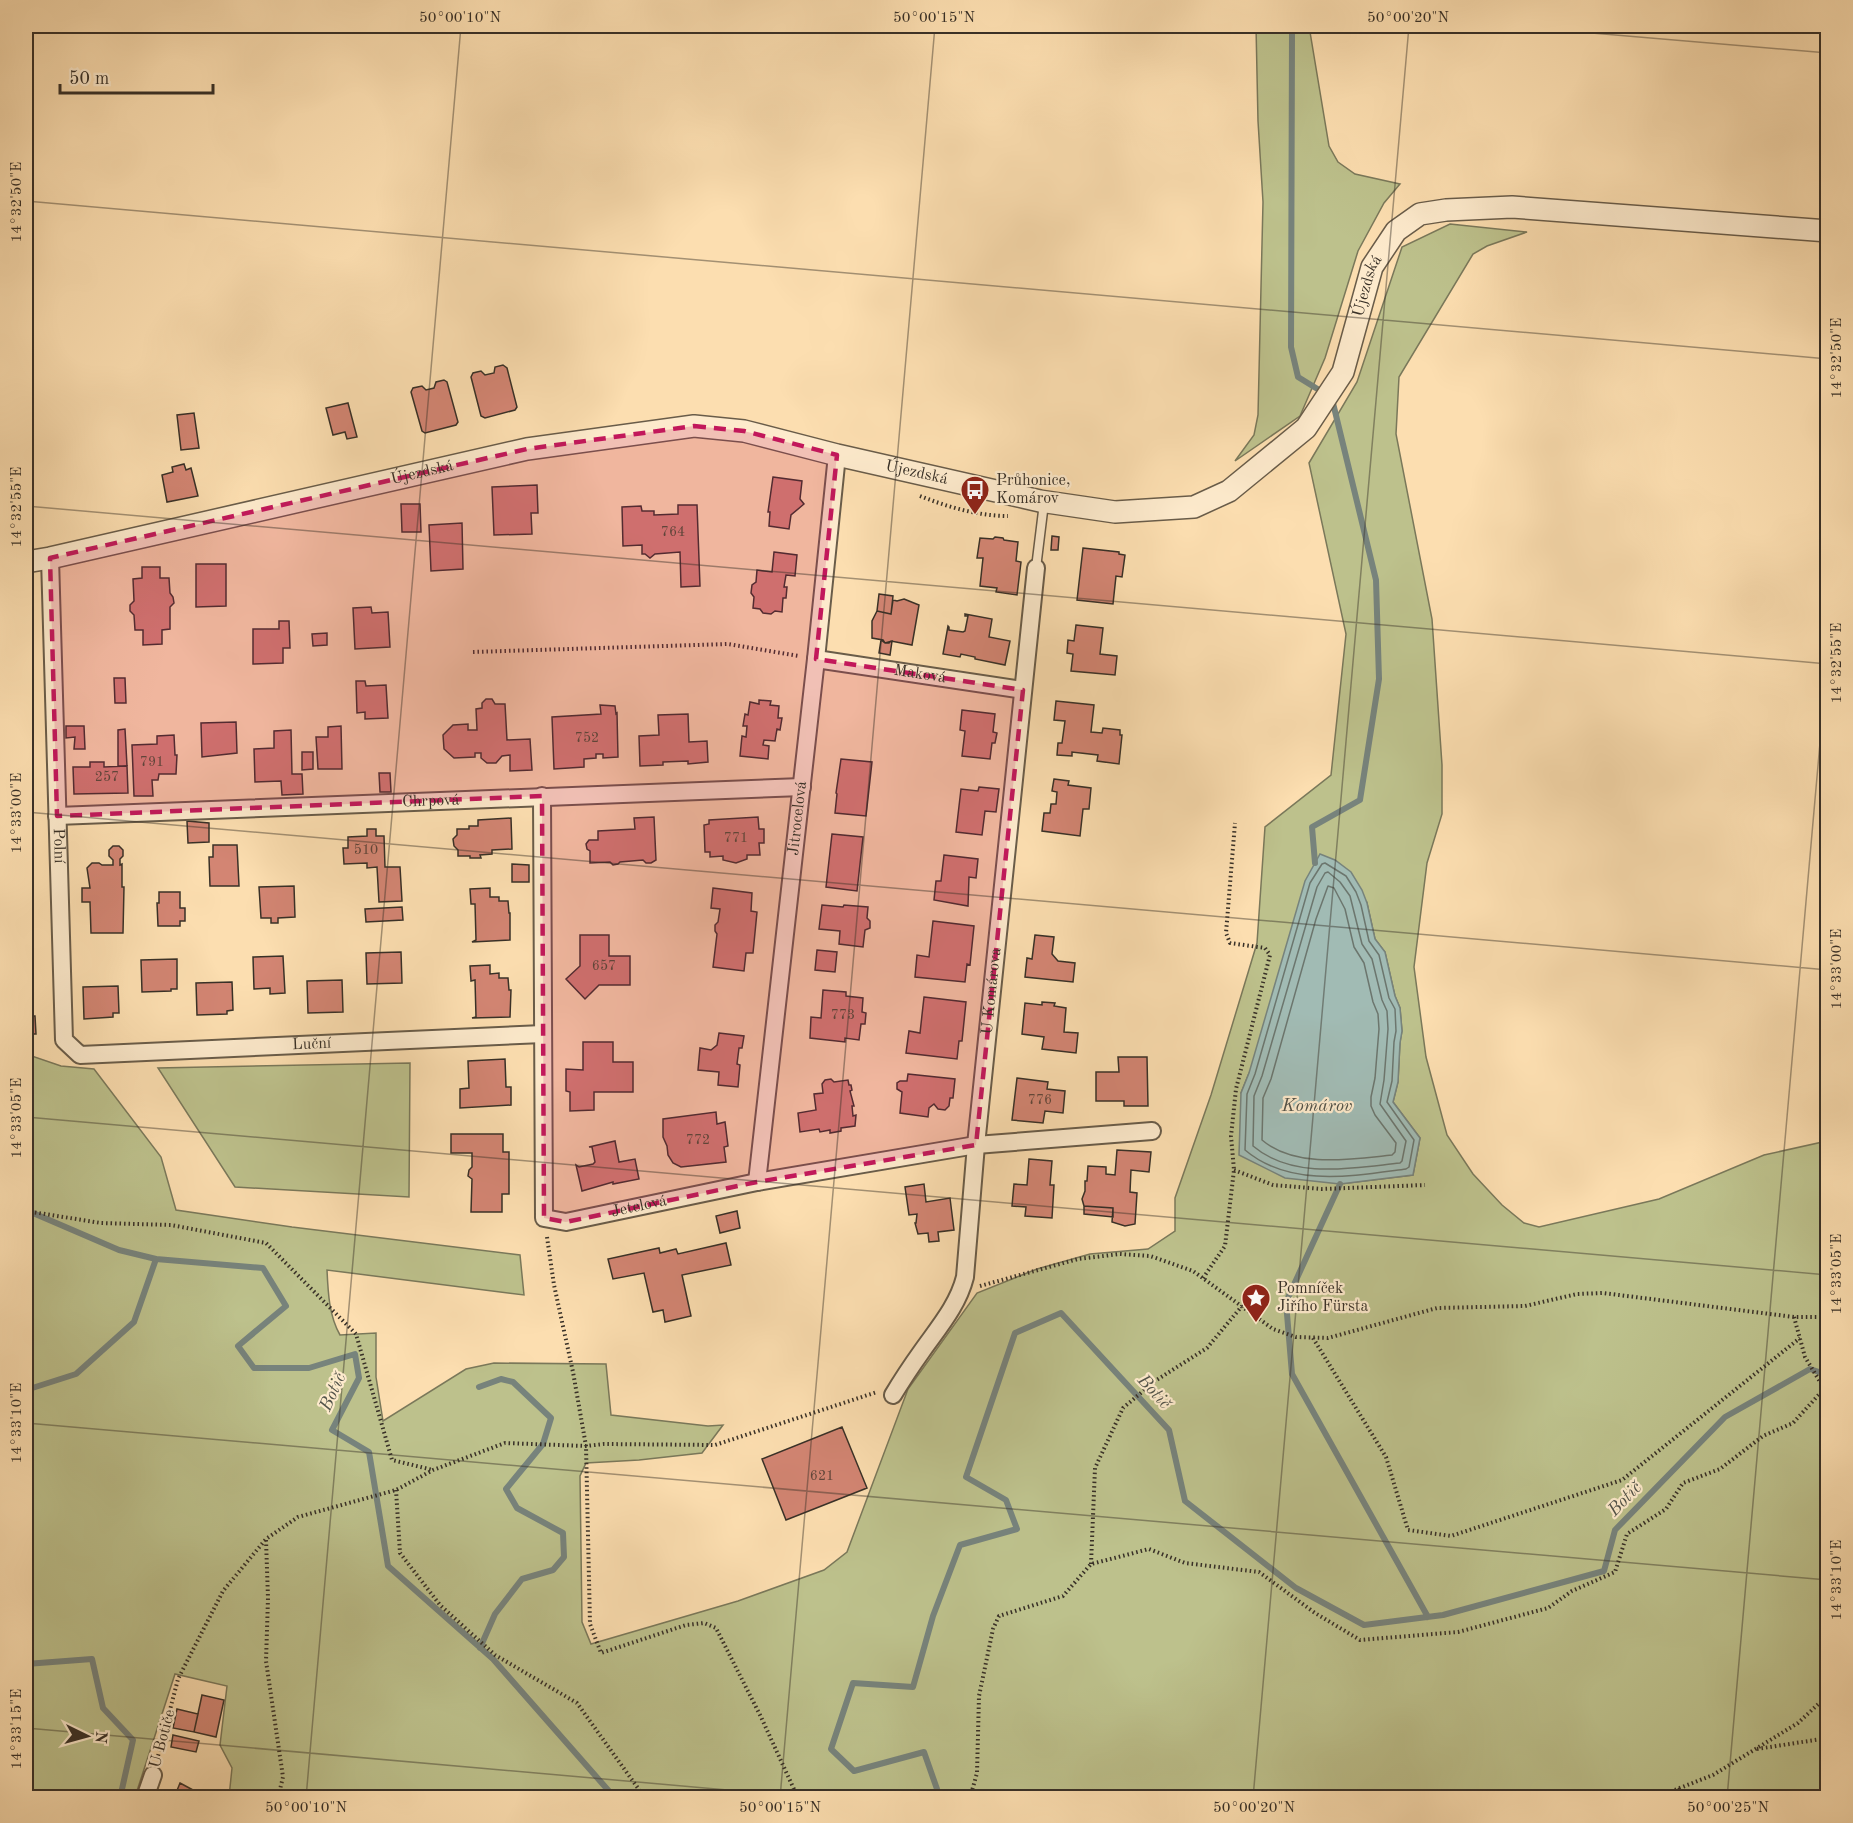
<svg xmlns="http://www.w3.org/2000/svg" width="1853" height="1823" viewBox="0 0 1853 1823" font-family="'Old Standard TT',serif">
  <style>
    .green { fill: #bdc18c; stroke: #7a785a; stroke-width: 1.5; fill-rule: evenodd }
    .water { fill: #a1bbb4; stroke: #77837c; stroke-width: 1.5 }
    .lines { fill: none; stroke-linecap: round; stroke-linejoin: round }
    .shore { stroke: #6c766e; stroke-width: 1.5 }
    .stream { stroke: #77837c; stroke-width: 6 }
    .building { fill: #d38573; stroke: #383027; stroke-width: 1.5 }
    .service-casing { stroke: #695c49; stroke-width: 11 }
    .minor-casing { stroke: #695c49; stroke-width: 20 }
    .tertiary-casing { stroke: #695c49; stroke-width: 24 }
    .path { stroke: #383027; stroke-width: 4; stroke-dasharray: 1.5 3; stroke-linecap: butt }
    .service { stroke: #fdeacc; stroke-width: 8 }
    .minor { stroke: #fdeacc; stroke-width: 16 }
    .tertiary { stroke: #fdeacc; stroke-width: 21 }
    .marked { fill: #c2185b; fill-opacity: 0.2; stroke: #c2185b; stroke-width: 4.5; stroke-dasharray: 12 8; stroke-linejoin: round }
    .ticks { fill: none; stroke: #383027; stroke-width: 1.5; stroke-opacity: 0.45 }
    .labels { text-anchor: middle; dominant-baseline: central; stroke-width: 4.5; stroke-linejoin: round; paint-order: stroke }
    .number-label { font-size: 14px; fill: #5f453a }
    .street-label { font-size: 16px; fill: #383027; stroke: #fdeacc }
    .poi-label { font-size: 16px; fill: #383027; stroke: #fdeacc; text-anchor: start }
    .water-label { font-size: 18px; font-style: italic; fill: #52534a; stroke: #fdeacc }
    .neatline { fill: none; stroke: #383027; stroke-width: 2 }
    .ticks-label { font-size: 15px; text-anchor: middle; fill: #383027 }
  </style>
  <rect width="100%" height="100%" fill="#fcdeb0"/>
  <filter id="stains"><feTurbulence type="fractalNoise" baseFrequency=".00333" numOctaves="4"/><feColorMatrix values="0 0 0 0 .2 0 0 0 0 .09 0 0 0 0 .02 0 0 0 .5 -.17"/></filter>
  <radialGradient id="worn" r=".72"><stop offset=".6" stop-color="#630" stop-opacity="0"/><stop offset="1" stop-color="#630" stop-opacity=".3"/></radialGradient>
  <path class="green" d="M1256,26H1309L1329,146L1338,162L1355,174L1400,184L1384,203L1358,251L1325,358L1300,416L1235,461L1254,435L1258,415L1263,202L1258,121Z
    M1450,224L1527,232L1487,246L1473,254L1399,377L1396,434L1432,619L1442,765V814L1427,863L1414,967L1426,1057L1447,1135L1473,1174L1502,1205L1524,1223L1539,1227L1659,1199L1764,1155L1827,1141V1797H229L232,1768L220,1745L227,1686L175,1674L135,1797L26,1798V1054L61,1066L94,1069L161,1157L176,1210L292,1227L520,1255L524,1295L327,1270C328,1292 329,1316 340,1335L376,1333V1377L383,1421L466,1369L494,1363L606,1364L611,1415L708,1426L723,1425L702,1453L639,1460L586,1463L580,1476L582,1622L591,1644L738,1601L824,1570L847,1552L908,1389L977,1293L1037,1269L1090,1254L1148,1249L1175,1231V1198L1211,1095L1257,943L1265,827L1331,775L1346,634L1309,463L1357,382L1402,247ZM1367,903L1375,939L1385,952L1395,996L1400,1008L1402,1031L1400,1042L1398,1082L1393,1102L1420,1138L1413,1175L1340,1184L1241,1093L1249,1073Z
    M410,1063L409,1197L235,1187L158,1068Z"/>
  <path class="water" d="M1320,854L1335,860L1351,872L1362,890L1367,903L1375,939L1385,952L1395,996L1400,1008L1402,1031L1400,1043L1398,1082L1393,1102L1420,1138L1413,1175L1340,1184L1285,1178L1239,1155L1241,1093L1249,1073L1305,881Z"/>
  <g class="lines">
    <path class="shore" d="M1325,863L1346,876L1356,892L1361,905L1369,941L1379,955L1389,998L1395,1009L1396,1031L1394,1042L1392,1081L1387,1102L1414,1140L1409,1167L1406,1169C1353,1176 1290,1188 1245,1150L1247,1094L1255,1074L1310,883L1322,864Z
      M1328,872L1340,882L1350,896L1362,944L1372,959L1382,1000L1387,1011L1388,1029L1384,1080L1380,1104L1406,1141L1402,1161L1400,1163C1352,1168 1293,1180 1253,1146L1254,1096L1262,1076L1317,887L1325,873Z
      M1328,886L1334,888L1345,909L1354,947L1364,963L1373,1002L1378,1014L1379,1029L1375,1078L1371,1097V1106L1375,1115L1396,1143L1395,1152L1392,1155C1352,1159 1296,1169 1262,1140L1263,1098L1271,1079L1316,919Z"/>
    <path class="stream" d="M1290,26L1292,34L1291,347L1298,377L1324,393
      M1315,863L1312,827L1360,800L1379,679L1376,580L1332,399
      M1340,1184L1286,1302L1292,1374L1428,1617
      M26,1210L119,1250L156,1259
      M479,1387L501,1379L513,1382L551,1418L543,1444L506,1489L517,1508L563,1533L564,1557L553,1570L522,1579L495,1614L480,1648
      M26,1390L76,1374L134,1322L156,1259L263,1268L286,1306L238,1346L254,1368H309L355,1354L359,1378L332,1430L369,1452L388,1566L493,1659L615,1798
      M26,1664L92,1659L103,1708L133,1740L120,1798
      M935,1798L937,1789L924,1752L854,1771L831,1749L853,1683L913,1687L933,1616L960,1545L1017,1529L1006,1500L966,1477L1015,1333L1061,1313L1169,1430L1185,1501L1296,1588L1364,1625L1443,1615L1604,1571L1615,1530L1725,1417L1810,1369L1828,1375"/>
  </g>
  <path class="building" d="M503,365L507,368L517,407L515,410L485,418L481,416L471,377L473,373L481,371L485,375L494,373L495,367Z
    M444,380L447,382L458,422L456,425L425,433L422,431L411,392L413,388L422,386L426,390L434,388L436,382Z
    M348,403L357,437L347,439L345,432L333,435L326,408Z
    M194,413L199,448L181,450L177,415Z
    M184,464L186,470L191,468L198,496L167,502L162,475L173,472L172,467Z
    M773,477L802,481L800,499L804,504L791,515L789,529L769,526L770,512H768Z
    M537,485L538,513H531L532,534L494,535L492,487Z
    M401,504H420L421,532H402Z
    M678,505H697L700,586L681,587L680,552L655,554L650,558L645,554H642V545L623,546L622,507L641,506L642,511H654V515L678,514Z
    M462,523L463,569L431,571L429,525Z
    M1052,536L1059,537L1058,550H1051Z
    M995,537L1003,538L1004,540L1018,542L1016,561L1021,562L1017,595L996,592L997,588L980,586L983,558H977L980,538L993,539Z
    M1083,548L1119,552V554L1125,555L1122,577L1116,576L1113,604L1077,600Z
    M774,552L797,555L795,576L786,575L784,587H787L786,598H783L782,612L775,611L771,614L763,613L760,609L753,608L754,597L751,593L752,585L756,582L757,570L772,572Z
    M196,564H226V606L196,607Z
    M142,567H160V578H169L170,593L173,597L174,603L170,607V629L162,630V644L143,645V630H135L134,615L130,611V605L134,601L133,579L142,578Z
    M879,594L893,596L891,614L877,611Z
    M904,599L919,605L912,645L891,641L889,643H885L883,640L872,638V621L877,611L891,614L893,600L897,601Z
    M371,607L372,613L388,612L390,647L355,649L353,608Z
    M965,614L992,619L989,637L1010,641L1005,665L975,659V657L961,654L960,657L943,654L948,626L949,627V630L963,632L965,631L968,616H965Z
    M279,621H289L290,648H283V663L253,664V629H279Z
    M1076,625L1103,628L1100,654L1117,656L1115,675L1071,671L1073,654L1067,653L1068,640L1074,641Z
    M327,633V645L313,646L312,634Z
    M881,640L885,643L892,641L890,655L879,653Z
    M114,678H125L126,703H115Z
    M356,681H365L366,686L386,685L388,718L365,719V712L357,713Z
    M486,699H492L495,704H505L507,740L530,739L532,770L510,771V755L502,756L496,763H487L481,758V753H475V757L454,758L444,749L443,735L453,725L468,724V730H477L476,709L482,708V703Z
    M759,700L771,701L770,705L779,706L778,718H782L780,730L777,729L775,741L764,740L763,745L769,746L768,759L740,756L742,736L746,737L747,726H743L745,714L748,715L750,702L759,704Z
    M1056,701L1094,705L1091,732L1102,733L1103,728L1120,730V735H1122L1119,764L1097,761L1098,755L1072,752V756L1057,755L1058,743H1062L1065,721L1054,720Z
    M600,705L615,706L616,714L617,713L618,757L603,758V754H596V758L584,759V767L554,769L552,717L601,714Z
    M962,710L995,714L993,732L997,733L995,743H992L990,759L962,756L965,731L960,730Z
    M688,714L689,742L707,741L708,762L688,764V761L663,762V765L640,766L639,736L659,735L658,715Z
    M236,722L237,753L202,757L201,723Z
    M66,726H84L85,749H74L75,737L66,738Z
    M341,726L342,769H318L316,737H328V727Z
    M125,729L127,766H118V730Z
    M291,730L292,774H302L303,794L282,795L281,781L255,782L254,749L274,748V731Z
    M174,735L175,755H177L176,774H159L158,780H152L153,796H134L132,745L157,744V736Z
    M302,752H313V769L302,770Z
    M841,759L872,762L866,816L835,813L837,794L836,793Z
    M90,762H104V767L127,766L128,793L74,794L73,767H90Z
    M379,773H390L391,792H380Z
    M1054,779L1069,781L1068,785L1091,788L1089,809H1083L1080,836L1042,831L1044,813H1050L1051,804H1056L1057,792L1052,791Z
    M979,787L999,789L996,812L985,811L982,835L956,832L961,789L978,791Z
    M654,817L656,860L651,863H646L643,860L620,862L618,864L613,865L610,862L590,863V851L587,849L586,844L589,840H598V831L635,829L634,818Z
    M758,817L759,829H764V843H759L760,855H747V859L736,863L723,860V856L710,857V852H705L704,825L709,824V820Z
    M511,818L512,849L492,850V854L480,855L481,858H470V856H458V850L454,846L453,839L457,835V829H469V826H478V820Z
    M187,821L209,823V842L188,843Z
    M367,829H376V836H384L385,867H400L402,901L379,902L377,867L367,868V863L344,864L343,848H348V837L367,836Z
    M832,834L863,837L857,891L826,887Z
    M213,845H237L239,886H210L209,857H213Z
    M113,846H119L123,850V856L120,859V865L122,864V887H124L123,933H91L90,902H82V888H90L87,868L92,863H99L102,865H113V860L109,856V850Z
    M944,855L978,859L976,878L969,877L968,906L934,900L936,881H941Z
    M512,864L529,865V882H512Z
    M294,886L295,917L278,918V923H271V918H261L259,887Z
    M490,888V897H499V901H508L509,913H510V940L472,942L476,940L475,904H471L470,889Z
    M713,888L752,893L751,911L757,912L753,953H746L744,971L713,967L717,934L715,931V925L718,922L720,909L711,908Z
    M159,892H180V908H185V921H180V926H158L157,903H159Z
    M822,905L843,907L844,905L868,907L867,918L870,921V928L865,930L863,947L839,944L840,931L819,929Z
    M402,907L403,920L366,922L365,909Z
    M26,916H27L29,958H26Z
    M933,921L974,926L970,965L967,964L965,982L915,977L917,955L929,957Z
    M580,935H609V956H630V985H599L585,999L566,979L580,966Z
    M1035,935L1054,937L1052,954L1058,961L1075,963L1073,982L1025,977L1027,958L1032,959Z
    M817,950L837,952L835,972L815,970Z
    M401,952L402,983L367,984L366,953Z
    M283,956L285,993L270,994V988L254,989L253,957Z
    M177,959V989H171V991L142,992L141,960Z
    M490,965V974L499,973V978H508L509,990H511L510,1017L472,1018L476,1017L475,980L471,981L470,966Z
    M342,980L343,1012L308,1013L307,981Z
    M232,982L233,1010L227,1011V1014L197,1015L196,983Z
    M118,986L119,1013H113V1017L84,1019L83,987Z
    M26,989H29V1016H35L36,1034H26Z
    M823,990L846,992V996L863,998L862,1012L866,1013L865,1024H861L859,1040L845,1038V1042L810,1038L811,1017L821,1018Z
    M924,997L966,1002L962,1041H959L957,1059L906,1053L909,1031L920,1033Z
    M1042,1002L1055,1003L1054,1006L1066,1008L1064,1032L1078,1033L1076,1053L1042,1049L1044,1037L1022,1034L1025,1003L1042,1005Z
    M719,1033L744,1036L742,1048H739L737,1064L740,1065L738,1087L718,1085L719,1072L698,1070L700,1048L711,1050L717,1045Z
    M583,1042H613V1062H633V1092H594V1110L570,1111V1092L566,1091V1069L583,1070Z
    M1118,1057H1147L1148,1106H1124V1101H1096V1072H1119Z
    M505,1059L506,1087H511V1105L460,1108V1089L469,1088L468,1061Z
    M908,1074L955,1079L953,1098H950L949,1106L945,1110L938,1109L934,1104L929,1108L928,1117L900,1113L902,1092L897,1089V1083L900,1081H907Z
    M1017,1078L1048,1082L1047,1089L1065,1091L1063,1113L1045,1111L1043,1123L1012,1120Z
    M831,1079L834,1082L848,1080L849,1085H851L852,1090L850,1091L854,1106H852L853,1116L856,1115L855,1126L841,1128V1131L830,1133V1130L820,1132L819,1129L800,1132L798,1113L816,1110L814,1094L823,1093L822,1084L825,1080Z
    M716,1112L717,1124L725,1122L728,1146L724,1147L726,1162L681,1167L673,1163L668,1155L667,1146L663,1137V1119Z
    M451,1134H503V1152H509V1194H502V1212H471L472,1179L468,1176L469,1170L472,1167V1153H451Z
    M615,1141L619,1162L635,1159L639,1179L613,1184V1182L582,1191L576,1165L579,1167L593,1164L595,1162L592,1147H589Z
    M1117,1150L1151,1152L1149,1172L1131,1170L1130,1192L1137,1193L1135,1224L1125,1226L1112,1222L1113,1208L1084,1206L1082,1199L1085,1191V1181H1087L1088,1166L1106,1167V1174L1115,1175Z
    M1029,1159L1052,1161L1050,1185H1054L1052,1218L1025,1216L1026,1207L1012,1206L1014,1184L1027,1185Z
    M924,1184L926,1202L950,1198L954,1230L938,1232L939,1241L929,1242L928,1233L918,1234L915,1223H916L917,1214L909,1215L905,1187Z
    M1084,1206L1113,1208V1217L1084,1214Z
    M737,1211L740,1228L720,1233L716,1216Z
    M726,1243L731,1265L682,1275L691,1316L665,1322L663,1310L653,1312L644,1273L613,1279L608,1259L659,1248L660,1253L676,1249L678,1254Z
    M842,1427L867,1488L786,1520L762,1459Z
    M202,1695L224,1700L216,1737L194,1732Z
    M177,1709L198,1714L194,1732L173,1728Z
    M173,1735L199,1741L196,1752L171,1747Z
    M180,1783L206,1797V1798H174Z"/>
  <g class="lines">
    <g class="service-casing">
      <path id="service" d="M1036,568L1044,503"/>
    </g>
    <g class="minor-casing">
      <g id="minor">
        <path id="s1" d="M50,558L64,1040L80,1055L543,1034"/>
        <path id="s2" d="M816,659L1023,690"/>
        <path id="s3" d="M542,796L544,1218L566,1222L757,1182L976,1145L1152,1131"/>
        <path id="s4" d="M57,816L802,787"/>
        <path id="s5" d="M757,1182L816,659L837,455"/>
        <path id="s6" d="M893,1395C902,1380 912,1365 922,1351C939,1327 958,1305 965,1277L976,1145L1036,568"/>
        <path d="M145,1798L153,1775"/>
      </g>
    </g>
    <g class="tertiary-casing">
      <g id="tertiary">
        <path id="s7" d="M26,562L50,558L527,449L694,426L744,431L837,455L1040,501L1115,512L1194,507L1229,491L1306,428L1343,372L1372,267L1396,231L1420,214L1446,210L1512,207L1828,231"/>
      </g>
    </g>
    <path class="path" d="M1822,26L1828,94
      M920,496C948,507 978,516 1008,516
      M473,652L728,644L799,656
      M1234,1170L1273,1185L1322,1189L1425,1185
      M26,1211L101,1223L171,1225L266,1243L356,1334L392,1460L433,1470
      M547,1237L554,1285L573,1372L586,1446L590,1624L601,1653L686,1625L704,1623L716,1628L761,1717L798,1798
      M1203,1278L1225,1246L1234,1170L1231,1136L1236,1089L1270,955L1265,948L1230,943L1226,933L1235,823
      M980,1286L1078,1259L1120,1254L1150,1256L1193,1271L1273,1329L1296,1337L1328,1338L1437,1308L1525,1306L1577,1294L1603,1293L1794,1317H1828
      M1794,1317L1805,1357L1828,1395
      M1313,1338L1386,1457L1408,1530L1451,1536L1622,1480L1800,1338
      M396,1490L400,1553L440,1605L495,1655L577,1703L640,1791L714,1798
      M266,1540L268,1598L266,1661L283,1777L278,1798
      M1091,1564L1095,1468L1123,1408L1155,1381L1207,1348L1242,1306
      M1828,1593L1822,1604L1825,1610H1828
      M1757,1749L1828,1738
      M157,1760L178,1679L223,1591L266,1539L298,1517L396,1490L433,1470L505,1443L586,1446L604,1444L715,1445L877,1392
      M970,1798L977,1773L979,1696L993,1629L999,1616L1063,1596L1091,1564L1149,1549L1185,1563L1259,1572L1315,1613L1360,1640L1458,1632L1548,1608L1572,1591L1615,1572L1627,1534L1666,1509L1683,1483L1720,1469L1763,1436L1793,1423L1824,1389
      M1654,1798L1713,1775L1798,1723L1828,1695
      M1676,1798L1680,1788"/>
    <use href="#service" class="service"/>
    <use href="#minor" class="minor"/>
    <use href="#tertiary" class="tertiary"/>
  </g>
  <path class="marked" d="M694,426L744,431L837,455L816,659L1023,690L976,1145L757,1182L566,1222L544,1218L542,796L57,816L50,558L527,449Z"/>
  <path class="ticks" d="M1510,26L1828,53M26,201L1828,359M26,506L1828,664M26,812L1828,970M26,1117L1828,1275M26,1423L1828,1580M26,1728L819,1798M306,1798L461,26M780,1798L935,26M1253,1798L1409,26M1727,1798L1828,652"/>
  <defs>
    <g id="bus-pin" transform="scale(1.5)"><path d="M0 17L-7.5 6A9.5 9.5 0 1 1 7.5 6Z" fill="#8f2418" stroke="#fdeacc"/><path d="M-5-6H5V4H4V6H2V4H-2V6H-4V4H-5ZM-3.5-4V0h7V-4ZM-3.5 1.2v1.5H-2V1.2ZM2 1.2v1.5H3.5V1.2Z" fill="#fff"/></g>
    <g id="sight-pin" transform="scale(1.5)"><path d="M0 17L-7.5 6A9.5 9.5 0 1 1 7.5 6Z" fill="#8f2418" stroke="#fdeacc"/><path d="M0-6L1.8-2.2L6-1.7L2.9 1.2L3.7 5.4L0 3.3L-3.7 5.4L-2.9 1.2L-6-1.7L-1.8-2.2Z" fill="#fff"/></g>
  </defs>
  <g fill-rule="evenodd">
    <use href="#bus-pin" x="975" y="490"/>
    <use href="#sight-pin" x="1256" y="1298"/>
  </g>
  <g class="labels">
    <g class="number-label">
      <text x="673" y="532">764</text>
      <text x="587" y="738">752</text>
      <text x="152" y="762">791</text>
      <text x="107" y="777">257</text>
      <text x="736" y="838">771</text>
      <text x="366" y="850">510</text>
      <text x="604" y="966">657</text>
      <text x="843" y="1015">773</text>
      <text x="1040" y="1100">776</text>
      <text x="698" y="1140">772</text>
      <text x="822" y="1476">621</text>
    </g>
    <g class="street-label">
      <text stroke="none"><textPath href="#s7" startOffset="1486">Újezdská</textPath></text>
      <text stroke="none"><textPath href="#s7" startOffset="406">Újezdská</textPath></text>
      <text stroke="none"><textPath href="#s7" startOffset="910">Újezdská</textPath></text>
      <text stroke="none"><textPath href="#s2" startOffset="105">Maková</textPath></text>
      <text stroke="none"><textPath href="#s4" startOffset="374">Chrpová</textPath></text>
      <text stroke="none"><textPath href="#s5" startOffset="366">Jitrocelová</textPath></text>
      <text stroke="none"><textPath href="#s1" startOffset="288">Polní</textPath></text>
      <text stroke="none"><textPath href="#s6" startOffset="426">U Komárova</textPath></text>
      <text stroke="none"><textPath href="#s1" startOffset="736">Luční</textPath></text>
      <text stroke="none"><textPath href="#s3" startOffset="519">Jetelová</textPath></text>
      <text transform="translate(163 1739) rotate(-75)">U Botiče</text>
    </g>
    <g class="poi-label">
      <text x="996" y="481">Průhonice,<tspan x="996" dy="18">Komárov</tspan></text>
      <text x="1277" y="1289">Pomníček<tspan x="1277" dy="18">Jiřího Fürsta</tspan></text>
    </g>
    <g class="water-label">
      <text x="1317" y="1106">Komárov</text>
      <text transform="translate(333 1392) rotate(-66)">Botič</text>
      <text transform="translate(1154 1392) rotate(47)">Botič</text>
      <text transform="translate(1625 1499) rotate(-46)">Botič</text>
    </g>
  </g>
  <rect width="1853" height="1823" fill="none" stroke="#fcdeb0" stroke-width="66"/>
  <g transform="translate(87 1736) rotate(95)" stroke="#fdeacc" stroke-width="4.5" paint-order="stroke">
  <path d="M0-4.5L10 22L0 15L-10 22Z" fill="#383027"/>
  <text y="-9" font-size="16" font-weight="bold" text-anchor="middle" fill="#383027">N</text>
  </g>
  <path d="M60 84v9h153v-9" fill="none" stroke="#383027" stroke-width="3"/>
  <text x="69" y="84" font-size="18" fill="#383027" stroke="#fdeacc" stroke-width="4.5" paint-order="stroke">50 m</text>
  <rect x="33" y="33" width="1787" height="1757" class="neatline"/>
  <g class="ticks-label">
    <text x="460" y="22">50°00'10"N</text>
    <text x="934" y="22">50°00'15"N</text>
    <text x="1408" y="22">50°00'20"N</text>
    <text transform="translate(16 202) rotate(-90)" y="5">14°32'50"E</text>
    <text transform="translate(1836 358) rotate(-90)" y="5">14°32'50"E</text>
    <text transform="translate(16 507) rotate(-90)" y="5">14°32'55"E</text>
    <text transform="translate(1836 663) rotate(-90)" y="5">14°32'55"E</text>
    <text transform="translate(16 813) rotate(-90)" y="5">14°33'00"E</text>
    <text transform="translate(1836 969) rotate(-90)" y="5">14°33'00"E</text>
    <text transform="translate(16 1118) rotate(-90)" y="5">14°33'05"E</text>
    <text transform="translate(1836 1274) rotate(-90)" y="5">14°33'05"E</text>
    <text transform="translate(16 1423) rotate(-90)" y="5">14°33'10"E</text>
    <text transform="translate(1836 1580) rotate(-90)" y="5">14°33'10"E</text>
    <text transform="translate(16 1729) rotate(-90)" y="5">14°33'15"E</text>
    <text x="306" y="1812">50°00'10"N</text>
    <text x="780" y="1812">50°00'15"N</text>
    <text x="1254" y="1812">50°00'20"N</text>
    <text x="1728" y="1812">50°00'25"N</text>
  </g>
  <rect width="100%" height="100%" filter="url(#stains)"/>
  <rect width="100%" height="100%" fill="url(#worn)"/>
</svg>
